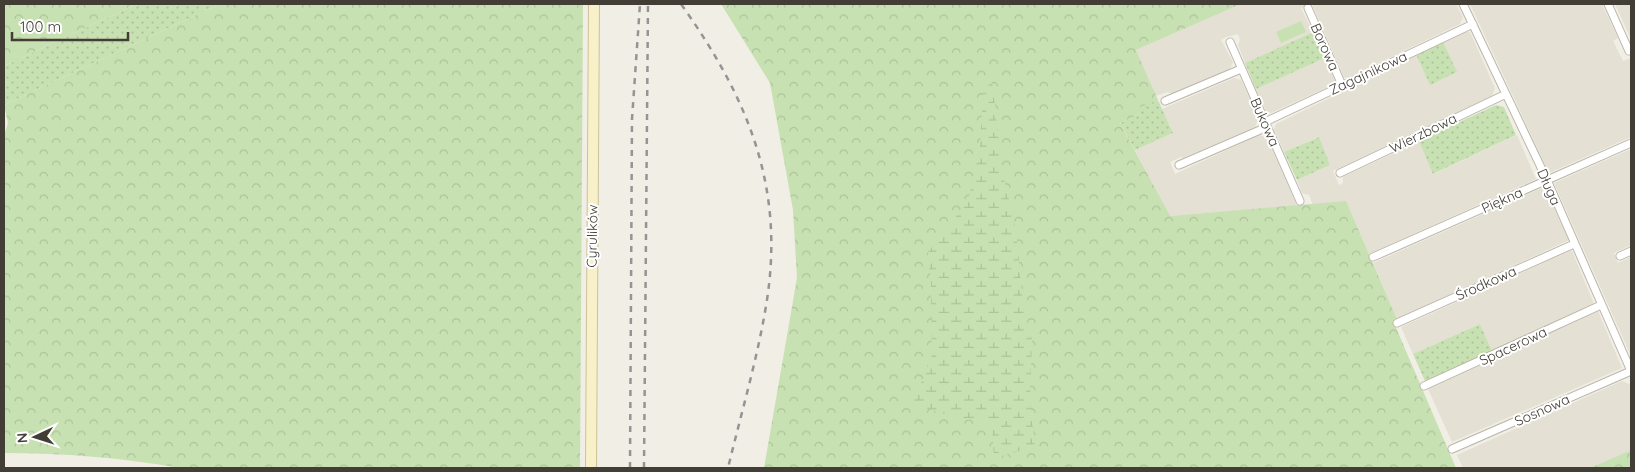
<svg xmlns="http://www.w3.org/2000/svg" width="1635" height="472" viewBox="0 0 1635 472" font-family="Quicksand,sans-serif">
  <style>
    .residential { fill: #e4e0d4 }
    .green { fill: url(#green-dots) }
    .forest { fill: url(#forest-crowns) }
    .wetland { fill: url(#wetland-marsh) }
    .pitch { fill: #c8e1b2 }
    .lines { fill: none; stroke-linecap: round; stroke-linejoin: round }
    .minor-casing { stroke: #bbb6a9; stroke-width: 9 }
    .secondary-casing { stroke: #cbc299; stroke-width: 12 }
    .minor { stroke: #fff; stroke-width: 7 }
    .secondary { stroke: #f8f0c8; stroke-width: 10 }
    .rail { stroke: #949494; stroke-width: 2.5; stroke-dasharray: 6 6; stroke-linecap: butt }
    .labels { text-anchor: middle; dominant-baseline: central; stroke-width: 4; stroke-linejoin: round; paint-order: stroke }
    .street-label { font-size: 14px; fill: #423e36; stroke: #fff }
  </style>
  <defs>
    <pattern id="green-dots" width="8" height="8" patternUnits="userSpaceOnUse" patternTransform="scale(1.25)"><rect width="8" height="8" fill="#c8e1b2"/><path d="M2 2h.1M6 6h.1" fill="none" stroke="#adc29a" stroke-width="1.8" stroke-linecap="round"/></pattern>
    <pattern id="forest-crowns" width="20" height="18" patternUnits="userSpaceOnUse" patternTransform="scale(1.25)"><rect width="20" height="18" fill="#c8e1b2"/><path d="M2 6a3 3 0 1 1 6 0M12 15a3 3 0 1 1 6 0" fill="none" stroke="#adc29a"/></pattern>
    <pattern id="wetland-marsh" width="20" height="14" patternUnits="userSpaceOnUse" patternTransform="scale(1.25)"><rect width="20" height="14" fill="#c8e1b2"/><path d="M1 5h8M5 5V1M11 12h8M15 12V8" fill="none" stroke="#adc29a"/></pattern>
  </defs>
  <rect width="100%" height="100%" fill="#f0eee5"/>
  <path class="residential" d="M1241,4H1309L1301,8L1313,32L1245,63L1238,45L1240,40L1238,34L1226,37L1221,40L1233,62L1230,69L1173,94L1167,92L1156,96L1136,50Z
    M1312,4H1456L1463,17L1460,24L1347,78L1344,77Z
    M1470,4H1602L1618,38L1613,41L1623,61L1631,58V137L1549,173Z
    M1615,4H1631V39Z
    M1463,32H1470L1495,88L1492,96L1333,171L1339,185L1343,183V177L1419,141L1434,174L1517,135L1536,179L1369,254L1346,202L1313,205L1309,195L1302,193L1297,180L1330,165L1318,137L1284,152L1274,129L1276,124L1342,92L1341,89L1416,54L1456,73L1443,42Z
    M1325,58L1335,81L1334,84L1271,113L1266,111L1256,89Z
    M1234,78L1241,80L1257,115L1258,119L1255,127L1183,158L1181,157L1170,162L1175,174L1259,135L1267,138L1297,206L1169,216L1135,150L1173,133L1162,109Z
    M1631,149V245L1614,253L1618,263L1631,257V356L1554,183Z
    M1544,187L1569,240L1397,319L1373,263Z
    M1570,251H1572L1594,304L1492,351L1480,324L1413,354L1401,327Z
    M1598,311L1622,368L1452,442L1428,389Z
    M1622,381L1629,384L1631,387V450L1590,468H1463L1457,455Z"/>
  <path class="green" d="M137,4H220L4,105V66Z
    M1313,32L1325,58L1256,89L1245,63Z
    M1443,42L1457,72L1430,85L1416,54Z
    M1158,100L1173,133L1135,150L1120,123L1140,114L1137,108Z
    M1496,105L1504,107L1516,135L1433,174L1419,141Z
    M1319,137L1330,165L1297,180L1284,152Z
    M1480,324L1492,351L1425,381L1413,354Z"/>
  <path class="forest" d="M4,4H137L4,66Z
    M220,4H583L580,468H181C122,458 64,453 4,453V136L8,123L4,105Z
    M721,4H1241L1136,50L1158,100L1138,108L1140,114L1120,123L1170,216L1346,201L1397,319H1394V323L1456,468H764L797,278L793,210L770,83Z
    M1631,450V468H1590Z"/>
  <path class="wetland" d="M988,70L993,87L1002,171L1016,230L1024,315L1032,340L1030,400L1035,447L994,458L992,427L985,418L963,420L913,404L932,355L931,284L928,252L968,201L980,147L983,94Z"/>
  <path class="pitch" d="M1301,21L1306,32L1281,43L1276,32Z"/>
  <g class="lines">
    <g class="minor-casing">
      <path id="minor" d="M1463,4L1547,180L1631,371
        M1608,4L1629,51
        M1308,8L1342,85
        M1230,42L1300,201
        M1165,101L1241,69
        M1265,122L1473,24
        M1179,165L1267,127
        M1340,173L1506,94
        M1620,256L1631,251
        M1373,257L1631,143
        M1397,323L1574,244
        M1424,386L1601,305
        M1452,449L1631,371"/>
    </g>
    <g class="secondary-casing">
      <path id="secondary" d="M591,468L594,4"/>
    </g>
    <use href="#minor" class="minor"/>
    <use href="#secondary" class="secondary"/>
    <path class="rail" d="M681,4C748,98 786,188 766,306C757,360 741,414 728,468
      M630,468L632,119L640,4
      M644,468L648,4"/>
  </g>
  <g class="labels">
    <g class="street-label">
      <text transform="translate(1325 47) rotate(66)">Borowa</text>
      <text transform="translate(1368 73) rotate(-25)">Zagajnikowa</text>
      <text transform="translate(1265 122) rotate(66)">Bukowa</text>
      <text transform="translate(1423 133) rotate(-26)">Wierzbowa</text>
      <text transform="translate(1549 187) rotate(66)">Długa</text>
      <text transform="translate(1502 200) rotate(-24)">Piękna</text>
      <text transform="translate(592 236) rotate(-89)">Cyrulików</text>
      <text transform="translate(1486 283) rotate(-24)">Środkowa</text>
      <text transform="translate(1513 346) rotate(-25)">Spacerowa</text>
      <text transform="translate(1542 410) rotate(-24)">Sosnowa</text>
    </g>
  </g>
  <rect width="1635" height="472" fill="none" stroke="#423e36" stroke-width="10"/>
  <g transform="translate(35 437) rotate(266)" stroke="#ffffff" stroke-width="4" paint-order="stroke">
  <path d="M0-4L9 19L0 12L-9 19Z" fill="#423e36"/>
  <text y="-8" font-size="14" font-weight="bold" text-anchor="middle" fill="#423e36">N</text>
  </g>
  <path d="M12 32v8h116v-8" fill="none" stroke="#423e36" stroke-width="2.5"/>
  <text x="20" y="32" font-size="15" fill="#423e36" stroke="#ffffff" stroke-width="4" paint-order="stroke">100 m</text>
</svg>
